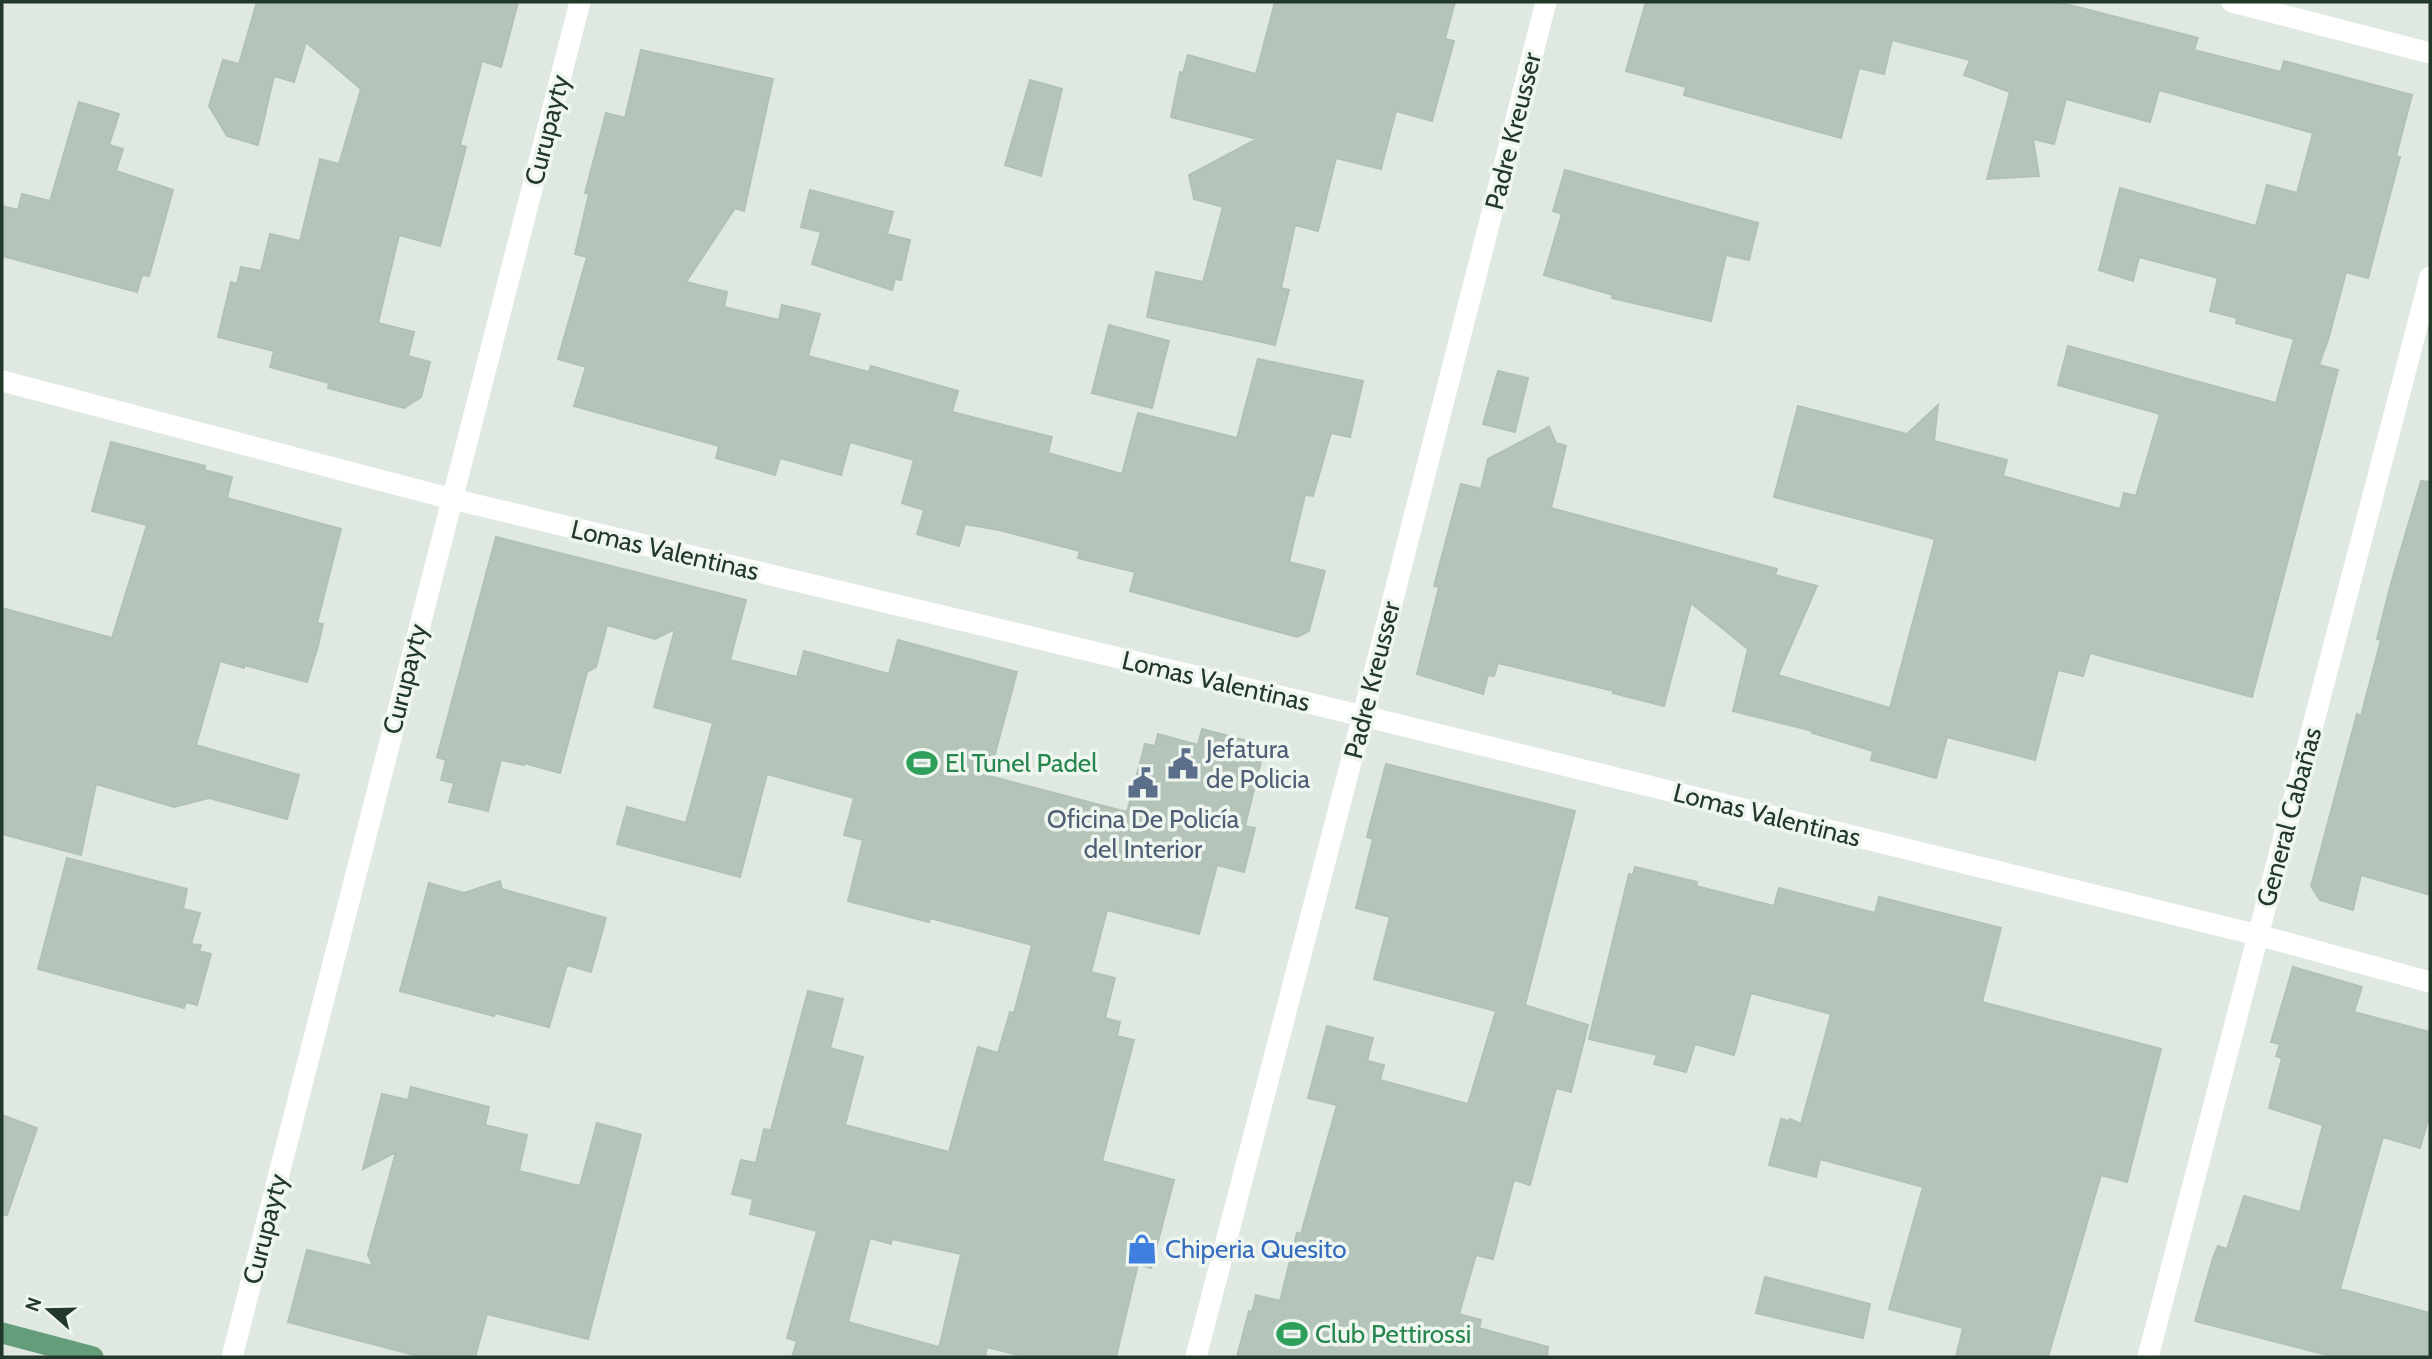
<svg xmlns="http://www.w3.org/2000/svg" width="2432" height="1359" viewBox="0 0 2432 1359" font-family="Cabin,sans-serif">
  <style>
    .building { fill: #b4c4b9; stroke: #b1c2b5; stroke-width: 2; fill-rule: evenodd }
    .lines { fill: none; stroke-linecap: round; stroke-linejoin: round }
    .minor { stroke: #fff; stroke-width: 21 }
    .major { stroke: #659d7b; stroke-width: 21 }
    .labels { text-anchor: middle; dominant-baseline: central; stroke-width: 7; stroke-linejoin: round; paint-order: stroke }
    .street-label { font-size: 26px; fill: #21382a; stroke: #eff6f0 }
    .service-label { font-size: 26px; fill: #4e5e75; stroke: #eff6f0; text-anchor: start }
    .leisure-label { font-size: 26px; fill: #27864d; stroke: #eff6f0; text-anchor: start }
    .shop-label { font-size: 26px; fill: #366cbe; stroke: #eff6f0; text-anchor: start }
  </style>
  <rect width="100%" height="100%" fill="#dfe9e1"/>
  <path class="building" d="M257,2H518L501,67L482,61L460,145L466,147L440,246L399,235L378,323L414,332L408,356L430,362L421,397L404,408L328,388L329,383L270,367L274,351L218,337L231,282L237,284L241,267L261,271L270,234L300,241L320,159L339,164L361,89L306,42L294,82L274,76L258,145L227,136L209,106L223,60L239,64Z
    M1275,2H1455L1445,39L1454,41L1432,121L1396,111L1381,169L1336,158L1318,231L1295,225L1281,288L1289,290L1275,345L1147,317L1156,272L1203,282L1223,207L1194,199L1189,175L1257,139L1171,117L1180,72L1183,73L1188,55L1256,74Z
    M1646,2H2058L2198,38L2194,50L2281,72L2284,61L2412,95L2396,156L2400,157L2368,278L2346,272L2329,337L2319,365L2338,370L2252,697L2090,653L2083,676L2058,670L2035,760L1947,737L1936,778L1871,760L1873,751L1812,733L1813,731L1733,711L1748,649L1691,603L1664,706L1613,693L1614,691L1498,663L1494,676L1488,675L1483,694L1417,674L1439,587L1434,586L1461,484L1481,489L1488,459L1549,427L1556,443L1566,446L1551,508L1777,569L1775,575L1817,586L1778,675L1890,708L1935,539L1774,497L1798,406L1907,434L1938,405L1934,441L2007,460L2003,476L2120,509L2124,493L2136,496L2160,414L2058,385L2068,346L2276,403L2294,339L2236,323L2237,318L2210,311L2218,278L2139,257L2133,281L2099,270L2120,188L2256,226L2267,185L2297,193L2313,133L2159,90L2150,122L2066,99L2054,144L2033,139L2039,176L1987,179L2010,92L1964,75L1970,60L1892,40L1884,74L1859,68L1841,138L1684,95L1686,87L1626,71Z
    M641,50L773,79L744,211L735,208L686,282L727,292L724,307L779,320L782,305L820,314L808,356L869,372L871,366L958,391L952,412L1052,437L1048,453L1122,474L1138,413L1237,438L1258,359L1363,381L1350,437L1331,433L1313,496L1305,495L1289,562L1325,571L1309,631L1297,637L1130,591L1135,572L1078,558L1080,551L999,530L965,524L959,546L917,534L924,510L902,503L914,460L850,442L841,475L780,458L775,475L716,458L719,446L574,406L586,367L558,359L587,257L575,254L589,194L585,193L606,113L625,118Z
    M1030,80L1062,89L1041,176L1005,165Z
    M79,102L119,114L109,145L123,149L116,171L173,190L149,276L142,275L137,292L2,256V206L18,210L22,194L50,201Z
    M1565,170L1758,223L1749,260L1726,255L1711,321L1612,298L1613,295L1544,275L1562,214L1553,211Z
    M810,190L893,212L887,234L910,240L901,280L895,279L892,290L812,264L821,232L801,227Z
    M1109,325L1169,341L1152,408L1092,393Z
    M1498,371L1528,378L1515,432L1483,424Z
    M111,442L205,466L204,470L232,477L227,498L341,529L317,623L323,624L318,646L307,682L244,665V668L220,661L196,745L299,775L287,819L209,798L174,807L96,784L81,855L2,834V608L112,638L147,525L92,511Z
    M2421,481L2430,482V895L2361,875L2353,910L2320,900L2311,886L2357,714L2361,716L2381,640L2377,639L2390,587Z
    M496,537L746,600L730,660L797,677L804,651L889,674L898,640L1017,672L989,776L1127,812L1145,744L1155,746L1158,734L1198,745L1202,729L1244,740L1239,755L1261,761L1245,826L1255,828L1244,872L1217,865L1199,934L1107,910L1091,972L1115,978L1105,1018L1120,1022L1117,1036L1134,1040L1102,1161L1174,1180L1151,1268L1138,1264L1116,1357H1026L987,1347L985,1357H792L797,1341L787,1338L817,1231L750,1214L753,1199L732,1194L741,1160L756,1163L764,1129L771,1130L808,991L843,999L830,1048L863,1057L845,1125L949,1152L978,1047L998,1053L1010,1012L1014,1013L1032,945L930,918L929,922L848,901L863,840L844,835L854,798L767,774L740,877L617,844L627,807L686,823L713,723L654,707L675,629L655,639L607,625L596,667L587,672L560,773L524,763V765L501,760L488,811L449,802L454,783L441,780L446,760L437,757ZM870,1238L891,1244L892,1239L961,1254L937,1357L939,1347L848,1322Z
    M1386,764L1575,811L1525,1005L1588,1025L1571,1092L1556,1088L1530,1185L1514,1180L1493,1259L1476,1255L1459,1314L1481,1320L1479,1328L1548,1347L1547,1357H1237L1249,1311L1252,1312L1256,1295L1280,1301L1297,1233L1301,1234L1337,1105L1308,1098L1327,1026L1373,1038L1367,1061L1384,1065L1380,1080L1468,1104L1496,1011L1374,979L1390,917L1356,908L1373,839L1367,837Z
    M67,858L187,889L183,909L200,913L191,944L201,945L199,951L211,954L197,1005L186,1002L184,1008L38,969Z
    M1635,867L1697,882L1696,886L1774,906L1779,888L1875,913L1879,897L2001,928L1982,1002L2161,1049L2127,1182L2101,1175L2048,1357H1956L1963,1328L1889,1309L1923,1187L1820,1159L1816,1177L1769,1165L1781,1119L1789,1121L1790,1119L1801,1124L1831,1014L1751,993L1734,1055L1695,1044L1686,1072L1654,1064L1657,1055L1589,1039L1629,874L1633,875Z
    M500,881L502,889L606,918L591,972L567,965L549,1027L495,1013L494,1016L400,991L429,883L464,893Z
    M2293,967L2362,987L2354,1012L2430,1032V1113L2420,1148L2383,1137L2340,1289L2430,1313V1357H2335L2195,1321L2213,1258L2218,1246L2227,1249L2244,1196L2300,1212L2323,1125L2269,1108L2282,1058L2276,1056L2280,1044L2271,1042Z
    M411,1087L489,1107L485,1125L527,1135L519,1171L580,1186L597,1123L641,1135L588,1339L487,1314L475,1357H422L288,1322L307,1250L373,1266L368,1255L396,1152L363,1169L382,1094L408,1100Z
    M2,1115L37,1128L7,1215L2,1214Z
    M1765,1277L1870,1304L1863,1338L1756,1313Z"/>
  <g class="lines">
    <path class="minor" d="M2232,2L2430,53
      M2,381L452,499L1363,716L2258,935L2430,982
      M232,1357L580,2
      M1196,1357L1363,716L1546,2
      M2148,1357L2430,277"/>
    <path class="major" d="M2,1333L93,1357"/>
  </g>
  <defs>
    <g id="stadium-bare" transform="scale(2.415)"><path d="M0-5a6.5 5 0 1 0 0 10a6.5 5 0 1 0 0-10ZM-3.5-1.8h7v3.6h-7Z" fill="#2e9e5b" stroke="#eff6f0" stroke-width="2.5" paint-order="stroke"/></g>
    <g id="civic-bare" transform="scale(2.415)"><path d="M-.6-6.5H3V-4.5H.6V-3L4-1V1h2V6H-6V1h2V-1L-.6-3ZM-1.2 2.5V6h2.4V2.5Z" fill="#5c6f8a" stroke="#eff6f0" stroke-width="2.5" paint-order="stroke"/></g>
    <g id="shop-bare" transform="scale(2.415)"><path d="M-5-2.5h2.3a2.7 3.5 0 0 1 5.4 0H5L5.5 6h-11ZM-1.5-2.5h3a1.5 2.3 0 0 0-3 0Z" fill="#3f7fe0" stroke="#eff6f0" stroke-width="2.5" paint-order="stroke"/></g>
  </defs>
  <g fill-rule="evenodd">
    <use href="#stadium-bare" x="922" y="763"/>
    <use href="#civic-bare" x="1183" y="764"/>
    <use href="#civic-bare" x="1143" y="783"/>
    <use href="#shop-bare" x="1142" y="1249"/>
    <use href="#stadium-bare" x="1292" y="1334"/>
  </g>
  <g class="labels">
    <g class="street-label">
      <text transform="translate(547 130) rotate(-76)">Curupayty</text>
      <text transform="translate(1513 131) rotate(-76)">Padre Kreusser</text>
      <text transform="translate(665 550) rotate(13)">Lomas Valentinas</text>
      <text transform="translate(405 679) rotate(-76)">Curupayty</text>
      <text transform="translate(1372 680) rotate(-76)">Padre Kreusser</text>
      <text transform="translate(1216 681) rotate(13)">Lomas Valentinas</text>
      <text transform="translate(1767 815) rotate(14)">Lomas Valentinas</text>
      <text transform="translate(2289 817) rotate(-75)">General Cabañas</text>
      <text transform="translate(265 1229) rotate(-76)">Curupayty</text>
    </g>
    <g class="service-label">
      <text x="1206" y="749">Jefatura<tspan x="1206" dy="30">de Policia</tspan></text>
      <text x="1143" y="819" text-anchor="middle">Oficina De Policía<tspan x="1143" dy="30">del Interior</tspan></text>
    </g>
    <g class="leisure-label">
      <text x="945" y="763">El Tunel Padel</text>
      <text x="1315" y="1334">Club Pettirossi</text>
    </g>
    <g class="shop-label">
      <text x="1165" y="1249">Chiperia Quesito</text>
    </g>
  </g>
  <rect width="2432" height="1359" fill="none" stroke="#21382a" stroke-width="7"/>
  <g transform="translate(49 1310) rotate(290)" stroke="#eff6f0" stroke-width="5" paint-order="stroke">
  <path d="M0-5L12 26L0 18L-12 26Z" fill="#21382a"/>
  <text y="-10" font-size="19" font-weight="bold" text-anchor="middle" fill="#21382a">N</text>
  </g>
</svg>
